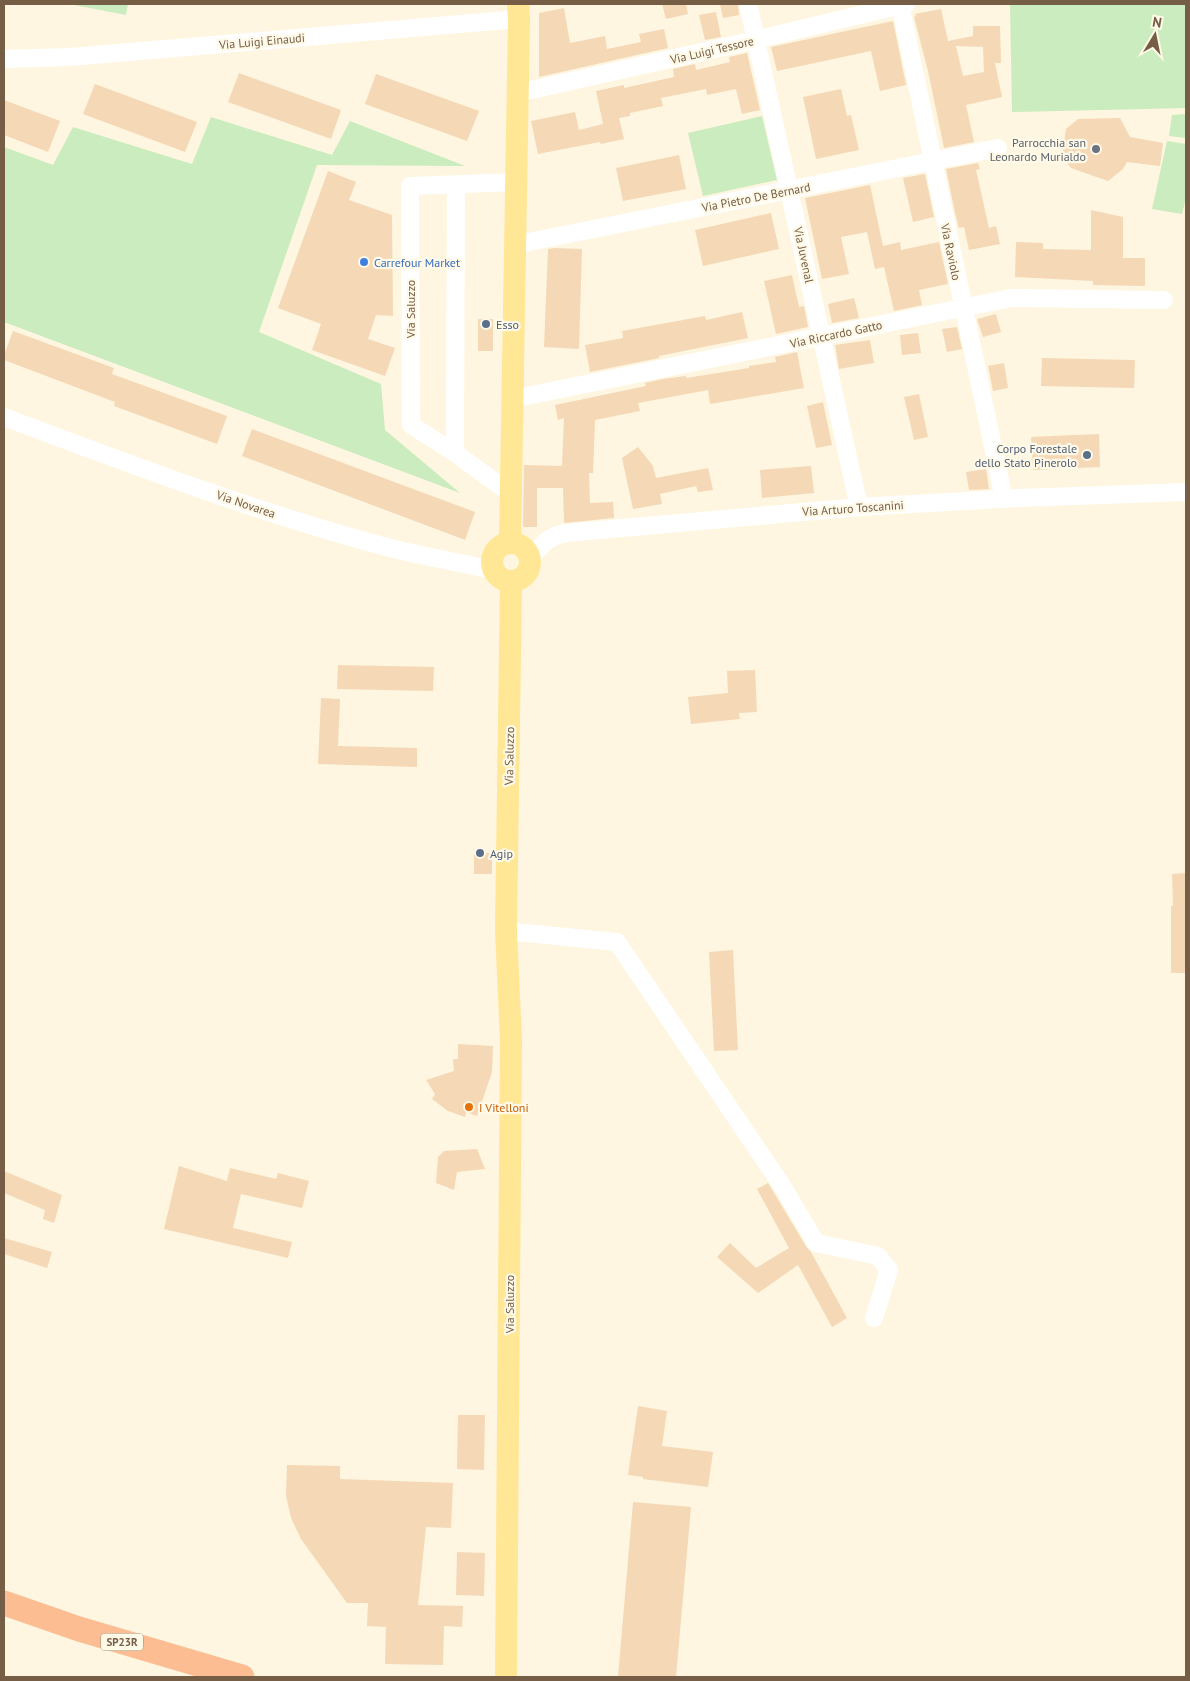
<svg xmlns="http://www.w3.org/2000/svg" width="1190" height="1681" viewBox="0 0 1190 1681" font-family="'PT Sans',sans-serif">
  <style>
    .green { fill: #caecbe }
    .building { fill: #f5d8b6; fill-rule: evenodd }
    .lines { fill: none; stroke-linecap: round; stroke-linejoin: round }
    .minor { stroke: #fff; stroke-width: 18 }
    .major { stroke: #ffe796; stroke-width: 22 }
    .highway { stroke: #fcbd92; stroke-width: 25 }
    .worship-dot { fill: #6b7280; stroke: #fff9e8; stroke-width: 2 }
    .shop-dot { fill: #3f7fe0; stroke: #fff9e8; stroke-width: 2 }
    .service-dot { fill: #5c6f8a; stroke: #fff9e8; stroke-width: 2 }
    .food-dot { fill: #e8710a; stroke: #fff9e8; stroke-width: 2 }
    .labels { text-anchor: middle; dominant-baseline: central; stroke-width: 4.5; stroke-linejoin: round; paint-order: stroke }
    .shield { fill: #fff9e8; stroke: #9f8c77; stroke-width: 1 }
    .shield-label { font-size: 11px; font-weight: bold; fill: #765e46 }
    .street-label { font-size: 12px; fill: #765e46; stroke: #fff9e8 }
    .worship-label { font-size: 12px; fill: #5b616d; stroke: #fff9e8; text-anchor: end }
    .shop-label { font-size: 12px; fill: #366cbe; stroke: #fff9e8; text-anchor: start }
    .service-label { font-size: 12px; fill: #4e5e75; stroke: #fff9e8; text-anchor: start }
    .food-label { font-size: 12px; fill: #c56008; stroke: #fff9e8; text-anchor: start }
  </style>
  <rect width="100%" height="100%" fill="#fef6e0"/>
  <path class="green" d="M69,4H128L126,15Z
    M1010,4H1186V108L1012,112Z
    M1186,114V138L1169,136L1172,115Z
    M762,116L777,180L703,196L688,133Z
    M211,117L332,155L350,121L465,166L317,165L259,332L381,384L385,430L460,493L4,322V147L53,165L73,127L192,164Z
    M1167,141L1186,144V198L1182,214L1152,209Z"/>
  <path class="building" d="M662,4H686L688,14L666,19Z
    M720,4H738L739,15L723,18Z
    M564,8L570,43L605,36L607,49L641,42L639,34L664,29L668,48L539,77V13Z
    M941,9L948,41L973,36V26H1000L1001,63H995L1002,97L966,105L974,142L944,148L928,71L914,17L916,16L915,14ZM956,46L983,47L984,72L963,76Z
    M716,12L721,37L705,40L699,15Z
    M893,21L906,85L880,91L871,51L777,71L771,47Z
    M747,53L760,110L742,114L736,89L707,95L706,89L661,98L663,106L630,113V116L619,118L624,139L601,144L600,142L538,154L531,121L575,112L579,130L603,124L596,91L624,85V88L674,77L673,69L695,64L696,70L730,62L729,57Z
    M239,73L341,110L331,139L228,102Z
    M376,74L479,111L467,141L365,104Z
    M95,84L197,122L185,152L83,114Z
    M841,89L847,116L851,115L859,150L816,159L803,97Z
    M4,100L60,121L48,152L4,135Z
    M1120,118L1130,137L1163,143L1160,166L1127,162L1123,169L1108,181L1071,168L1062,156L1066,129L1078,119Z
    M679,155L686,189L623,201L616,168Z
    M978,163L980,169L976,170L989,228L996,226L1000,244L969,250L964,227L959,228L955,213L946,169Z
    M328,171L356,182L349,200L392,215L393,316L376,315L368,339L395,348L385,376L312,350L321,324L278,308Z
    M925,174L934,217L913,222L903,178Z
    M870,185L883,246L900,242L901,250L939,242L948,284L919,290L922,305L894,311L884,267L875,269L867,232L841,237L849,274L822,279L805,198Z
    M1091,210L1123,217V258H1145V286L1093,285V281L1015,277L1016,242L1043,243V249L1091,250Z
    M771,213L779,249L703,266L695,230Z
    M555,248L582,249L579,349L544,347L548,249Z
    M792,275L799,307L804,306L808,327L776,334L764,281Z
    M854,298L859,318L832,323L828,304Z
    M742,312L748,338L659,356V358L590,372L585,345L623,338L622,331L705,316L706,320Z
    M996,314L1001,332L983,337L977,319Z
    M478,319H493V351H478Z
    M957,327L962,349L947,352L942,329Z
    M13,331L114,368L112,374L227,416L217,444L114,406L115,402L4,360V355Z
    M918,333L921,353L902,355L900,335Z
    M870,340L874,363L839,369L835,345Z
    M797,352L804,388L710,404L708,390L638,403L640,411L595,420L593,473H589L590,503L613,502L614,518L564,523L563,488H537V527H523L524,465L562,466L564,418L558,420L555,405L646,386L645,383L663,379L686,376V378L749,368V366L776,362L775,357Z
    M1042,358L1135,360L1134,388L1041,386Z
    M1004,363L1008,388L993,391L988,366Z
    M919,394L928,437L914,440L904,397Z
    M823,402L832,445L816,448L807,406Z
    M252,429L475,512L465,540L242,456Z
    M1099,434L1100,467L1033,470L1031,437Z
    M638,447L653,466L656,478L708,468L713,490L698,492L696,486L660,494L662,504L633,509L622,458Z
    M811,466L814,493L762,498L760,470Z
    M986,469L989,489L969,490L966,472Z
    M338,665L434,667L433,691L337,689Z
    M755,670L757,712L739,713L740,719L691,724L688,697L728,693L727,671Z
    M321,698L340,699L338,746L417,748V767L318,764Z
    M474,853H492V874H474Z
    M1186,873V973H1171V906H1173L1172,874Z
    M733,950L738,1050L714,1051L709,952Z
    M458,1044L493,1046L492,1072L477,1116L466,1112L465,1117L448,1111L432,1099L435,1094L426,1080L454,1071L453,1059H458Z
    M477,1149L485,1169L457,1172L454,1190L436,1183L438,1157L444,1151Z
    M179,1166L227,1181L230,1168L276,1179L278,1173L309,1181L302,1208L241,1194L233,1228L292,1242L288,1258L164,1229Z
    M4,1171L62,1195L54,1223L43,1219L45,1210L4,1193Z
    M768,1183L807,1248L811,1252L847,1318L832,1327L798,1265L758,1293L717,1257L730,1243L756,1268L789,1248L757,1189Z
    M4,1238L52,1252L47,1268L4,1254Z
    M638,1406L667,1411L662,1446L713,1452L708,1487L643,1479V1477L628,1475Z
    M458,1415H485L484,1470L457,1469Z
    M287,1465L340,1466V1479L453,1483L451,1528L426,1527L418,1605L463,1606L462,1627L444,1626L443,1665L385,1664L386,1627L367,1626L368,1603H347L301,1539L291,1518L286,1496Z
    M633,1502L691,1507L676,1677H618Z
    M457,1552L485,1553L484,1596L456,1595Z"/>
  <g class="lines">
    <path class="minor" d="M748,4L859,507
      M900,4L1004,499
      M4,59L70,57L519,19
      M518,93L755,40L906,4
      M514,245L998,148
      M512,399L1011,298L1164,300
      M4,417C132,465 261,514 394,549C427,557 461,563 494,570
      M455,453L456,184
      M510,493L455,453L411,425L410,186L515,182
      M530,559C540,546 548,536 566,533L859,507L1019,498L1186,492
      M506,931L617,942L783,1187L816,1243L878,1256L889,1270L874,1318"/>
    <path class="major" d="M510,543L519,19L518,4
      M492 562a19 19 0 1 1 38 0a19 19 0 1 1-38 0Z
      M506,1677L511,1040L506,931L511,581"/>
    <path class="highway" d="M4,1603L79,1629L242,1677"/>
  </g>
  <circle class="worship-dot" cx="1096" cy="149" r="5"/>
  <circle class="shop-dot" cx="364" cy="262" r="5"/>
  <g class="service-dot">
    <circle cx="486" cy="324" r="5"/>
    <circle cx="1087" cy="455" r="5"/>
    <circle cx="480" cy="853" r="5"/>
  </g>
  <circle class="food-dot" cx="469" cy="1107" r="5"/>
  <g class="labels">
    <rect class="shield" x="101" y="1633.5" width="42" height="17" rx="4"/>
    <g class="shield-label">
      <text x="122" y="1642">SP23R</text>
    </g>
    <g class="street-label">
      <text transform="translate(262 41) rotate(-5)">Via Luigi Einaudi</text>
      <text transform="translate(712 50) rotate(-13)">Via Luigi Tessore</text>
      <text transform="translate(756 197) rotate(-11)">Via Pietro De Bernard</text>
      <text transform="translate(951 252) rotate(78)">Via Raviolo</text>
      <text transform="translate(804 255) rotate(78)">Via Juvenal</text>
      <text transform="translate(410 309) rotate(-90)">Via Saluzzo</text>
      <text transform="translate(836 334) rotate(-12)">Via Riccardo Gatto</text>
      <text transform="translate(246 504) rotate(19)">Via Novarea</text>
      <text transform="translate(853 508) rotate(-4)">Via Arturo Toscanini</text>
      <text transform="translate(509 756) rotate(-89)">Via Saluzzo</text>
      <text transform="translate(509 1304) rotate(-90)">Via Saluzzo</text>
    </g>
    <g class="worship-label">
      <text x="1086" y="142">Parrocchia san<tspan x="1086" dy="14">Leonardo Murialdo</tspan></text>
    </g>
    <g class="shop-label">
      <text x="374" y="262">Carrefour Market</text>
    </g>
    <g class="service-label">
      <text x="496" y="324">Esso</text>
      <text x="1077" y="448" text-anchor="end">Corpo Forestale<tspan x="1077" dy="14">dello Stato Pinerolo</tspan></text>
      <text x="490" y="853">Agip</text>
    </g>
    <g class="food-label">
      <text x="479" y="1107">I Vitelloni</text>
    </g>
  </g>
  <rect width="1190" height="1681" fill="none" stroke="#765e46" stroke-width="10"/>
  <g transform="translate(1155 35) rotate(10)" stroke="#fff9e8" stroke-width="4" paint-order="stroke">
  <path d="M0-4L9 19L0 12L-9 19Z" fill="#765e46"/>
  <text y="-8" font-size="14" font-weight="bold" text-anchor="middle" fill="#765e46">N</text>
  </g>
</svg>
